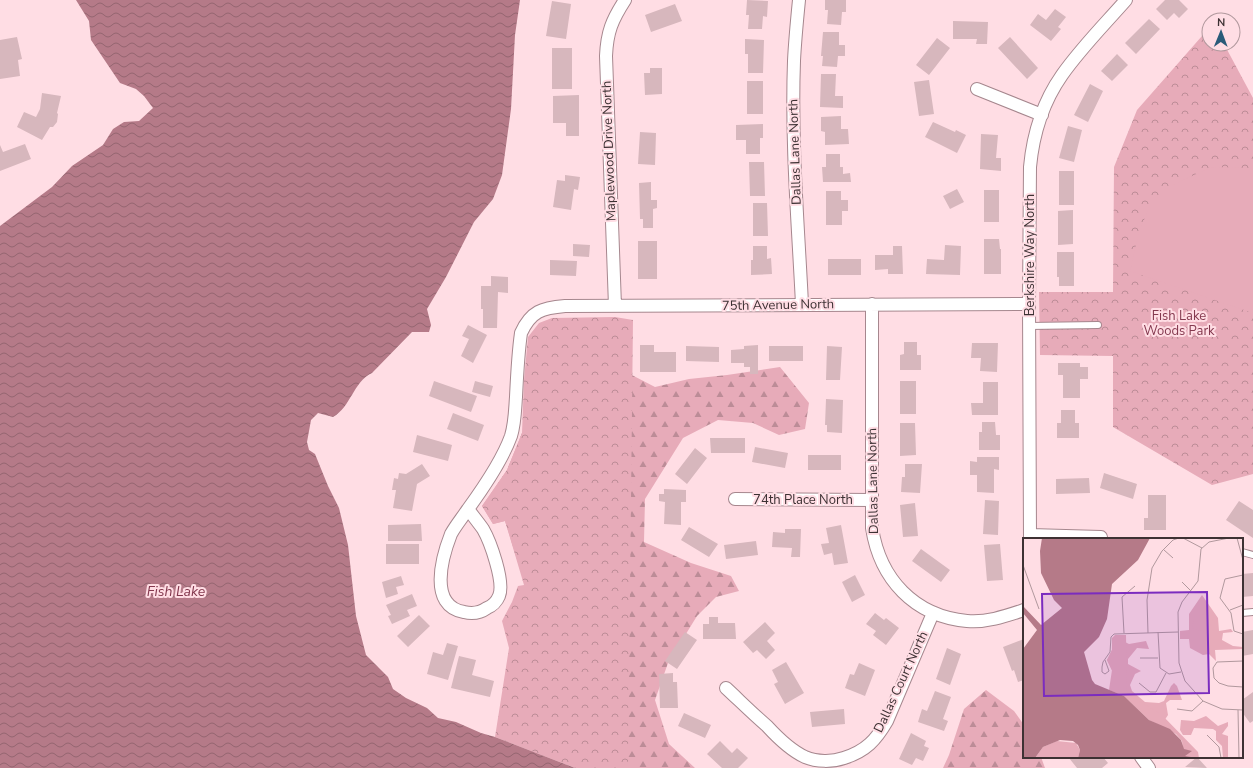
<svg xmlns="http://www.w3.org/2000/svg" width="1253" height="768" viewBox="0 0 1253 768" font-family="'Nunito Sans',sans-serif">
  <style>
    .forest { fill: url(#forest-firs) }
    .park { fill: url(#park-crowns) }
    .garden { fill: #e7abb9 }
    .water { fill: url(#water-waves) }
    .building { fill: #d7b7bd }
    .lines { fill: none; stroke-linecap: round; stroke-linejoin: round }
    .lane-casing { stroke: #a6878e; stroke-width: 8 }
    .street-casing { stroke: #a6878e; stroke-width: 14 }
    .lane { stroke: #fff; stroke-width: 6 }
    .street { stroke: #fff; stroke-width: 12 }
    .labels { text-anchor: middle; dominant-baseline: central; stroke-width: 4; stroke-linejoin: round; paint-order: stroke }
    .street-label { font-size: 13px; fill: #3d3133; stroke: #ffdde4 }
    .park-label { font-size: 13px; fill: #85394f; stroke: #ffdde4 }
    .water-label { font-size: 14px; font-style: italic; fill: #83374d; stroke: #ffdde4 }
    .inset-road { fill: none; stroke: #b1989d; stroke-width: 1 }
    .view { fill: #7b2cbf; fill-opacity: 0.15; stroke: #7b2cbf; stroke-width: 2 }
    .inset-edge { fill: none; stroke: #3d3133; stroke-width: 2 }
  </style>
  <defs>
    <pattern id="forest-firs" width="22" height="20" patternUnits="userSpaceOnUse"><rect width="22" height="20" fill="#e7abb9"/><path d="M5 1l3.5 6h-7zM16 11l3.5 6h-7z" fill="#bc8c97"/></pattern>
    <pattern id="park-crowns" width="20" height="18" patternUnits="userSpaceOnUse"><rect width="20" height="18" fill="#e7abb9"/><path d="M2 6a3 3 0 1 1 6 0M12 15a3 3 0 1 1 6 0" fill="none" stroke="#bc8c97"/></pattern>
    <pattern id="water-waves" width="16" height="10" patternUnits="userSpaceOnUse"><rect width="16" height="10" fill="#b57a88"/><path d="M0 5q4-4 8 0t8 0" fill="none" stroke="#946570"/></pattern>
  </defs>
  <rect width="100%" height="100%" fill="#ffdde4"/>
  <path class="forest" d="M780,367L809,403L805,429L779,435L753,423L718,420L683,438L645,499L644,542L691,563L731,576L739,591L716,597L697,616L668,663L655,700L669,744L695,768H576L526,588L505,521L493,524L482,506L507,470L522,433L626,372L655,387L689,379L727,375Z
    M986,690L1014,711L1024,725V757H1041L1045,768H943L949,755L964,709Z"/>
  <path class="park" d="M1209,28V44H1224L1253,98V474L1212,485L1113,427V356L1040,355L1039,292H1113L1114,167L1137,110Z
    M615,317L633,320L628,768H575L495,737L509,648L502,621L512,602L518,586L524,585L505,521L493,524L482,506L507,470L522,433L524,380L528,337L539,323L552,318Z"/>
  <path class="garden" d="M1212,167L1249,168L1253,169V313L1130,271L1139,232L1149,208L1172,185Z"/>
  <path class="water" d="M76,0H520L515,35L511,109L502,175L493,199L474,222L446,277L427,309L431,325L429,332H412L372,373C353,382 351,407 333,417L318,413L311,420L307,442L309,450L315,454L328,486L339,508L348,545L356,616L366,655L388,677L393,689L406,698L427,708L438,718L456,722L481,733L495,737L575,768H0V226L52,187L72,166L103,145L113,129L124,122L139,121L153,108L144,96L136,89L120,83L91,40L89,21Z"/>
  <path class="building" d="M747,0L768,1L767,17L763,16L762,29H748L749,15H746Z
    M825,0H846V12H842L841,25L827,24L828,10H825Z
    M1165,0H1179L1188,9L1179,18L1174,13L1167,20L1156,9Z
    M552,1L571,4L566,39L546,36Z
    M675,4L682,21L651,32L645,15Z
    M1055,9L1066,17L1058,27L1061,29L1051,41L1030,25L1038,14L1046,20Z
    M1149,19L1160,29L1136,54L1125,43Z
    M953,21L988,22L987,44H976L977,39H953Z
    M823,32H839V45H845V56H838L837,67L822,66L823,56H821Z
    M17,37L22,59L18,60L20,76L0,79V40Z
    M1010,37L1038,68L1027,79L998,48Z
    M937,38L950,48L929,75L916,65Z
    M745,39L764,40L763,73H748V54H745Z
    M552,48H572V89H552Z
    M1117,54L1128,65L1112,81L1101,71Z
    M650,68H662V94L645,95L644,73H650Z
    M821,74H836L835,96H843V108L820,107Z
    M929,80L934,114L919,116L914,82Z
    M747,81H763V114H747Z
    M1090,84L1103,91L1088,122L1074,115Z
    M42,93L61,96L57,113L58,114L57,122L53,127H50L42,140L17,127L24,112L36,117L40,109Z
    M579,95V136H566V123H553V96Z
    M841,116V129H848L849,144L825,145V132L821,131V117Z
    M933,122L955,132L956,130L966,135L957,153L925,137Z
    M763,124V138H760V154H746V140H736V125Z
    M1068,126L1082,130L1074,162L1059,158Z
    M640,132L656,133L655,165L638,164Z
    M981,134L998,135L996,158H1001V171L980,169Z
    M25,144L31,159L0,171V145L3,152Z
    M826,154H840V167H843V174L850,173L851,182H823L822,167H826Z
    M749,162H764L765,196H750Z
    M1059,171H1074V205H1059Z
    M565,175L580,177L578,190L574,189L571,210L553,207L557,180L565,181Z
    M651,182V200H657V208L653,209V228H643V219H640L639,183Z
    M957,189L964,202L950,209L943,196Z
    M984,190H999V222H984Z
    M826,191H841V200H848V211H842V225H826Z
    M753,203H767L768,236H753Z
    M1073,210V244L1058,245V211Z
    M984,239H999L1000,249H1001V274H984Z
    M638,241H657V279H638Z
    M573,244L590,245L589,257L573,256Z
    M945,245L961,246L960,275L926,274L927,259L944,260Z
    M753,246H767V259L771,258L772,274L751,275V260H753Z
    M893,246H902L903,274H888V269L875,270V255H893Z
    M1057,252H1074V286H1059V277H1057Z
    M828,259H861V275H828Z
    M550,260L577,261L576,276L550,275Z
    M491,276L508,277V293L498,292L497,328H483V309H481V286H491Z
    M468,325L487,335L473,363L461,356L469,339L462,336Z
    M904,342H917V355H921V370H900V355L904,354Z
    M972,343H998L997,372L980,371L981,358H971Z
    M640,345H654V352H676V372H640Z
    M758,345V374H750V367H744V363H731V350L744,349V346Z
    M686,346L719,347V362L686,361Z
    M769,346H803V361H769Z
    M827,346L842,347L840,380H826Z
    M1058,363H1080V367H1088V379H1080V398H1063V375H1058Z
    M434,381L477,396L471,412L429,396Z
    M475,381L493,386L490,397L472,392Z
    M900,381H916V414H900Z
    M983,382H998V415H972L971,403H983Z
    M826,399L843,400L842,433L827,432V425H825Z
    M1061,410H1075V423H1079V438H1057V423H1061Z
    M453,413L484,425L478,441L447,429Z
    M982,422H995L996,435H1000V450H979V432H982Z
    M900,423H915L916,455L900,456Z
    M417,435L452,445L448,461L413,452Z
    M710,438H745V453H711Z
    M755,447L788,453L785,468L752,462Z
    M695,448L707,458L687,484L675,474Z
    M808,455H841V470H808Z
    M977,457H999V470L994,469V493L977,492V475H970V461L977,462Z
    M422,464L430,476L417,484L412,511L393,508L396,490H392L394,478L398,479L399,473L406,474Z
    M905,464H922L920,493L901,492L902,477H905Z
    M1104,473L1137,484L1133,499L1100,488Z
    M1089,478L1090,493L1056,494V479Z
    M664,489L686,490V502H681V525L664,524L665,502L659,501V494H664Z
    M1148,495H1166V530H1144V518H1148Z
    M985,500L999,501L998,535L983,534Z
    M1239,501L1253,510V538L1226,520Z
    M915,503L918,536L903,537L900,505Z
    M421,524L422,541H388V525Z
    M841,525L848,563L834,565L832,553L824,555L821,544L829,543L826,528Z
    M689,527L718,544L709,557L681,540Z
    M785,529H801L800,557H791L792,548L772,547L773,532L785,533Z
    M756,541L758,555L726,559L724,545Z
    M386,544H419V564H386Z
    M1000,544L1003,580L987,581L984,545Z
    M921,549L950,570L941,582L912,561Z
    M1253,573V596L1242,597V574Z
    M855,575L865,595L852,602L842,582Z
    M401,576L404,585L396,587L398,594L386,598L382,582Z
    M412,594L417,606L407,610L410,616L392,624L388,616L391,615L386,605Z
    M875,613L884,620L886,618L899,628L886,645L873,635L876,631L866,624Z
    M419,615L430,626L408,647L397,636Z
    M709,617H718V623H735L736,639H703V624H709Z
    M765,622L775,633L767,641L775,650L766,659L757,650L753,653L743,642Z
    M1253,630V654L1242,656V632Z
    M685,632L697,640L677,669L665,661Z
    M1024,639V680L1018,682L1014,670L1012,671L1003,647Z
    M447,643L458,646L448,680L427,674L433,652L443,655Z
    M947,648L961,654L950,685L936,679Z
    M459,656L476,660L472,675L494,681L490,697L451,688Z
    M786,662L804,693L785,704L774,684L778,682L772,670Z
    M859,663L875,670L865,696L845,688L850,674L854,675Z
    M673,673V682H677L678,708H660L659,674Z
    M935,691L951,697L943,719L948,721L944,731L918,722L922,709L927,711Z
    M1253,692V721L1250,723L1242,712V700Z
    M844,709L845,724L812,727L810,712Z
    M684,713L711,725L705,738L678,726Z
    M911,733L926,741L924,746L929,748L923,761L916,758L912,765L899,759Z
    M720,741L732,753L737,748L748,758L738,768H722L707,754Z
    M1070,757H1103L1108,763L1102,768H1077L1069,758Z
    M1197,757L1207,768L1185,767Z"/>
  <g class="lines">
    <g class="lane-casing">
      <path id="lane" d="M1029,326L1098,325
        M1242,552L1253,555
        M1242,613L1253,612"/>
    </g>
    <g class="street-casing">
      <path id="street" d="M799,0C797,20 795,40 794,61C791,142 798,223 802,304
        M977,89L1042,115
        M872,304V528C880,579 914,616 967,621C986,623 1006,616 1024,610
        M615,306L606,56C607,32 612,20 625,0
        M735,499L872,500
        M468,509C473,516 478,522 483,529C490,541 505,582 499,596C497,601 492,606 487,608C480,613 472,614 464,612C428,606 442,557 451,534C456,525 462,518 468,509C484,487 502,461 511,436C515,423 515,410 516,397C517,376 518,354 521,333C531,311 542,308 565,306L1029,304
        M1030,535L1101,537
        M1030,539L1029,304L1030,167C1033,135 1043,102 1062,75C1081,48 1104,25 1126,0
        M726,688C740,701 753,714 767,726C778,738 790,750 805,757C817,762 832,762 844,758C866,751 876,740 887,721L933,613
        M1141,757L1149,768"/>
    </g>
    <use href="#lane" class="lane"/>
    <use href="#street" class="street"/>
  </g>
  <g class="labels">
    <g class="street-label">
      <text transform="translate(609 151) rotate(-92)">Maplewood Drive North</text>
      <text transform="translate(795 152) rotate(-92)">Dallas Lane North</text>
      <text transform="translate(1030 255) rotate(-90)">Berkshire Way North</text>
      <text transform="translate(778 305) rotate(-1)">75th Avenue North</text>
      <text transform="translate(873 481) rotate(-91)">Dallas Lane North</text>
      <text x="803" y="500">74th Place North</text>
      <text transform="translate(901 682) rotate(-65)">Dallas Court North</text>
    </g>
    <g class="park-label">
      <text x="1179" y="316">Fish Lake<tspan x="1179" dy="15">Woods Park</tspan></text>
    </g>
    <g class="water-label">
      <text x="176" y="591">Fish Lake</text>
    </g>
  </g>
  <g transform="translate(1023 538)">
    <rect width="220" height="220" fill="#ffdde4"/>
    <path d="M123,103L126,111L114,110L105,121V126L118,133L112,136L107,147L109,153L122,164L136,165L141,163L148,148L151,145L154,148L159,162H147L143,165L145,177L141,183L117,172L101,158L84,122L89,112L102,104L106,106ZM183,178L195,188L205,184V188L199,196L205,198V220H200L199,208L193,202V193L190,191L171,190L168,197H160L157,192L158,182L171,183Z" fill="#e7abb9"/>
    <path d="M179,57L195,80L196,93L208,91L210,94L200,95L199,102L210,108L220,109V111L192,112L193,123L186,116L180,117L167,110L166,101H157V93L166,92V76ZM92,97H103L104,156L138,176L175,214L176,220H161L159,203L153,196L126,182L101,158L86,152L89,132L84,122L89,112V100ZM34,203L53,205L57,212L55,220H12L20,209Z" fill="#e7abb9"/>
    <path d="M179,76L191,78L185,95L169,90L171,81Z" fill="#e7abb9"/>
    <path d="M19,0H127L115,22L89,46L84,81L76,99L61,114L69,142L72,146L101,158L126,182L147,191L158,202L161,211L169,213L162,218L174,220H55L57,212L55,207L50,203L37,202L20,209L12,220H0V111L14,92L0,75V68L18,87L39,70L31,62L18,35L17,13Z" fill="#b57a88"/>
    <path class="inset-road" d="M160,0L179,10M206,0L186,4L178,11L175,43L159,64L155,74L156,125L162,143L180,163L199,171L220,172M214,0L220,22M141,12L150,20M0,27L16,71M220,37L202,41L197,60L208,75L211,93L220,96M159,44L168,53M207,72L220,67M135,94L137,130L146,136L158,134M101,95L99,59L112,48M125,95L124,62L129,30L139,13L150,2L156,0M117,120H135M82,122L86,133L82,136L79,134V129L80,124L87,114L88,99L91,96L155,94M220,123L194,124L190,130L191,140L196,145L205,148L220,149M116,145L127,154H133L143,135M154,171L169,173L180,163M215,172L216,220M184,197L196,209L198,220"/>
    <path class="view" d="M184,54L186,155L21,158L19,56Z"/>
    <rect width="220" height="220" class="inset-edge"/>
  </g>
  <g transform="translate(1221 32) rotate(1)"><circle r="19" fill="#ffdde4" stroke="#b1989d"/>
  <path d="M0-3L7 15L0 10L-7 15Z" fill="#2a5b79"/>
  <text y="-6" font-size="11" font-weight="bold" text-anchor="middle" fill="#3d3133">N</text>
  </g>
</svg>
